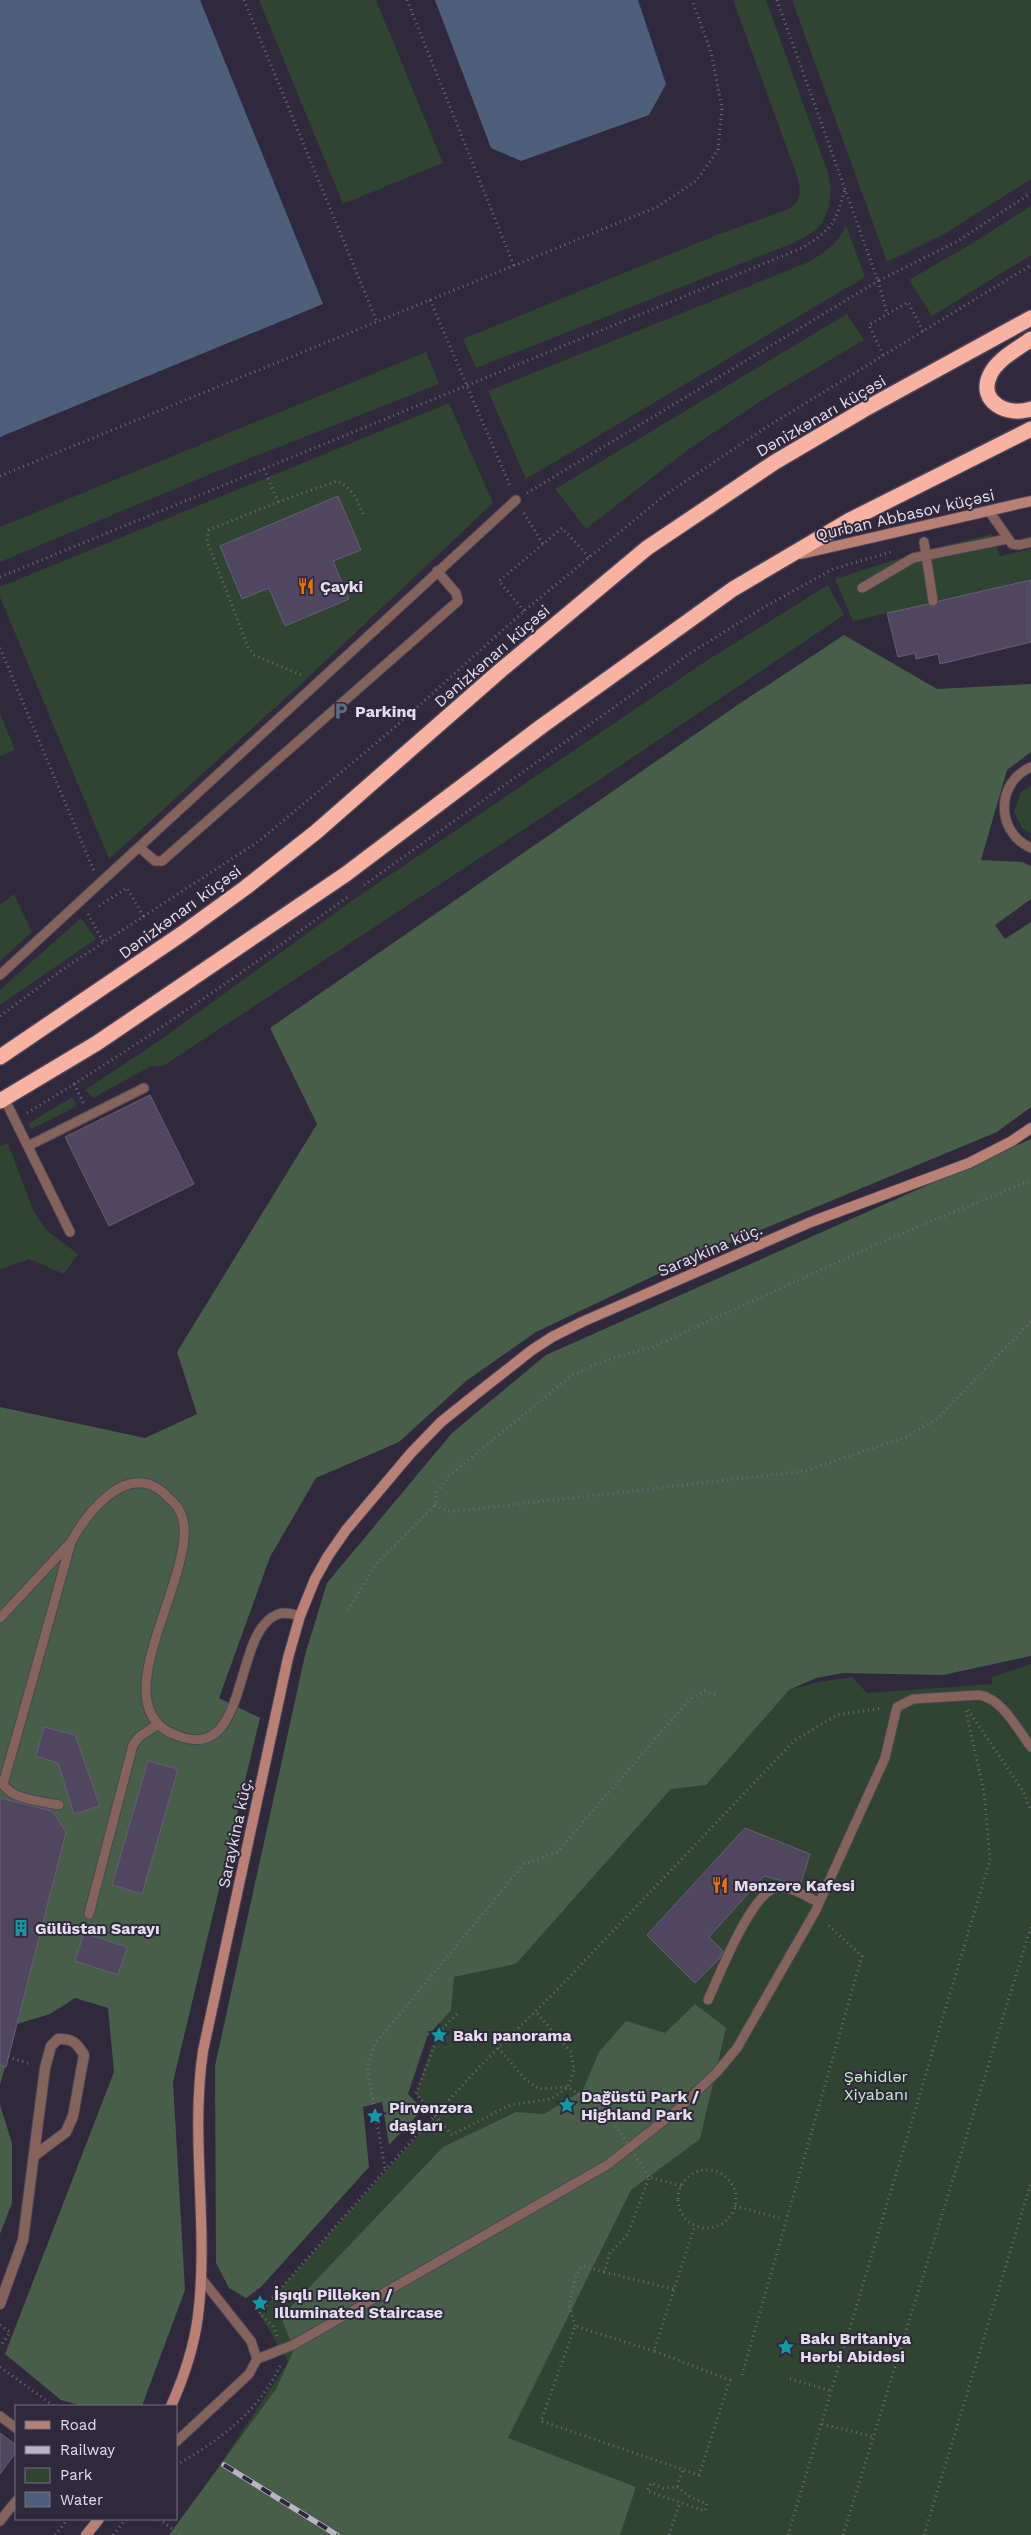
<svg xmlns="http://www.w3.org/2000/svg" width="1031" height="2535" viewBox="0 0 1031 2535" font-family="'Work Sans',sans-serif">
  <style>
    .green { fill: #2f4431 }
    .forest { fill: #475f48 }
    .water { fill: #4d5f79 }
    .building { fill: #504662; stroke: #665e76 }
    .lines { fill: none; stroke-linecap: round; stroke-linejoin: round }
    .lane-casing { stroke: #4c4559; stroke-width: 11 }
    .street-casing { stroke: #4c4559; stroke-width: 12 }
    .secondary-casing { stroke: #4c4559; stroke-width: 12 }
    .highway-casing { stroke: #4c4559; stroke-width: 18 }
    .path { stroke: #70697b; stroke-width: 3; stroke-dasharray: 1 4; stroke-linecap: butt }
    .lane { stroke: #86635a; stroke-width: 9 }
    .street { stroke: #86635a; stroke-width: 10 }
    .secondary { stroke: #b98173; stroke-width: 10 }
    .highway { stroke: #f8b2a1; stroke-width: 15 }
    .rail-casing { stroke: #b9b4c4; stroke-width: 5.5 }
    .rail { stroke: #30283d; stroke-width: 4; stroke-dasharray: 11; stroke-linecap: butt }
    .path-bridge { stroke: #70697b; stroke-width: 3; stroke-dasharray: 1 4; stroke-linecap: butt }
    .labels { text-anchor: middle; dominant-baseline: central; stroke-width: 4; stroke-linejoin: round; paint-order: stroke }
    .street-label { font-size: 16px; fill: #e2deec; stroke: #30283d }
    .poi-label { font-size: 16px; font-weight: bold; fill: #e2deec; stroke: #30283d; text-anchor: start }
    .park-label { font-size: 16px; fill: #c2f1c5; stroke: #30283d }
  </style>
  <rect width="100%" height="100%" fill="#30283d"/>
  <path class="green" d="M259,0H376L443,163L343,204Z
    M733,0H766L827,170L831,189L829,207L822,223L816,230L796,242L476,368L463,339L719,234L789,209C802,200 801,191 797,176Z
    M792,0H1031V179L946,233L887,262Z
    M1031,206V255L932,316L909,280L976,241Z
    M846,225L865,277L526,479L488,391L806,263C823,254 838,244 846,225Z
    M847,314L864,340L764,399L689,449L586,529L555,489Z
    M426,352L439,384L213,473L0,562V527Z
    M449,403L493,503L301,684L109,859L0,597V587Z
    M992,534L1000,556L1031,549V580L853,621L835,579L926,550Z
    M828,585L844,615L602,778L163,1066H151L93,1098L85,1090L159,1041L353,900L709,659Z
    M0,713L15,750L0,756Z
    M1031,786V834L1022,828L1014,812L1021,792Z
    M14,894L32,932L0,961V905Z
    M81,918L96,939L0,1005V990Z
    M72,1097L77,1106L31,1129L28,1124Z
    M8,1143L33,1210L46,1230L78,1254L64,1274L29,1259L0,1270V1146Z
    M1031,1664V2535H287L209,2481L288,2362L259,2313L435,2116L416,2094L454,1977L516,1964L671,1789L773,1694L819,1682L852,1677L867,1693L992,1684V1677Z"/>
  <path class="forest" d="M844,635L937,689L1031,684V752L1007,770L981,860L1022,862L1031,866V899L995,925L1005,939L1031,922V1107L997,1132L681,1263L536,1332L466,1381L399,1442L316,1478L270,1557L219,1698L260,1718L173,2082L185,2290L142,2406H82L61,2400L5,2354L114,2072L108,2008L75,1998L50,2014L17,2024L0,2085V1407L145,1438L197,1414L177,1352L317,1124L270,1028L739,704Z
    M1031,1139V1656L943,1675L843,1673L816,1678L789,1690L706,1785L671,1789L516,1964L454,1977L451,2010L427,2037L408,2094L423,2109L389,2145L382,2102L363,2107L369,2167L261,2287L246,2298L229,2288L216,2263L215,2066L305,1655L327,1583L452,1433L546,1355Z
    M695,2004L726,2028L700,2139L631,2190L508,2438L636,2487L620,2535H169L276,2389L294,2350L281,2317L443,2147L516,2112L544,2114L583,2090L599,2052L626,2021L665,2033Z
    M0,2105L12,2143V2203L0,2234Z"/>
  <path class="water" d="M0,0H200L323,304L0,437Z
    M435,0H638L666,84L649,115L521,161L491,148Z"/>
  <path class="building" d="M338,496L361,550L333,561L349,599L285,626L269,588L242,599L220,546Z
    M1031,580V642L940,664L938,654L916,659L915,653L898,657L887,613L928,604L934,607L939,601Z
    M150,1095L194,1184L109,1226L65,1137Z
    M44,1727L75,1735L100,1806L74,1814L58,1763L36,1756Z
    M148,1761L178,1769L142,1894L112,1885Z
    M0,1798L52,1811L66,1832L6,2067L0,2066Z
    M745,1828L810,1854L800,1886L764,1876L709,1937L723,1951L719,1959L695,1983L647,1935Z
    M84,1933L127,1947L118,1975L75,1961Z
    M0,2433L16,2445V2452L0,2474Z"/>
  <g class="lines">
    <g class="lane-casing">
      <path id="lane" d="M989,511L1012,544L1019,545L1031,542
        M924,542L933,601
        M862,588L913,558L1007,539
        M1031,767C996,782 995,832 1031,848
        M139,847L155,861H162L458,601L456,593L437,571
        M0,975L516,500
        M4,1098L70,1232
        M28,1146L144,1088
        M0,1618L70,1543
        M59,1805C41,1801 12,1800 3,1784C24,1711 44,1638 65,1564C67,1557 69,1547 72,1540C87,1514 122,1467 157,1488C163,1491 168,1498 173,1502C221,1545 95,1697 171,1733C251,1771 231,1635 276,1615C284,1611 293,1614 300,1616
        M89,1914L133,1745L139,1737L158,1724
        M708,2000C719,1976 750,1896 775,1888C788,1884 807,1897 818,1902
        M257,2359L293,2345L607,2165L675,2112L717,2072L737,2048L815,1912L885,1758L897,1707L913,1699L979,1695C1003,1699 1017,1729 1031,1747
        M0,2416L16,2428
        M176,2442L249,2374L257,2359L251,2341L201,2278
        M0,2521L16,2501"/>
    </g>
    <g class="street-casing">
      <path id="street" d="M0,2304L23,2240L45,2068L51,2046L58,2039C72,2038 77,2043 84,2055L73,2116L66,2132L34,2156"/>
    </g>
    <g class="secondary-casing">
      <path id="secondary" d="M801,554L1031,501
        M171,2406C184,2377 194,2347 198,2316C209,2228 190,2138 203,2051L288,1658L300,1616L315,1579L328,1556L346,1530L411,1453L441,1422L476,1394L532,1350L552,1337L582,1322L811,1222L969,1163L1012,1141L1031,1128
        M86,2535L99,2519"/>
    </g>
    <g class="highway-casing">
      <path id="highway" d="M1031,339C1018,349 997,359 990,375C977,402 1008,417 1031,409
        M0,1057L183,933L245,888L316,832L501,670L647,548L775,462L865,409L1031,318
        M0,1101L97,1043L346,874L542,726L733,589L850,520L1031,429"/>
    </g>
    <path class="path" d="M244,0L377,322
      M407,0L514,266
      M777,0L878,281L956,242L1031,193
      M430,300L511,488
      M883,355L869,325L908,302L923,331
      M264,469L278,502L209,530L207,541L248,647L254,655L304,676
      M0,476L657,207L696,181L718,150L722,108L711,52L692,0
      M527,493L878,281L887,313
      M278,502L337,481C352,487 357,500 363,514
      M524,513L543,544
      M0,577L802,248C832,230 836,222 845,189
      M524,611L499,581L562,528L589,557
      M0,648L94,871
      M364,885L689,654L766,606L833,569L891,552
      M99,906L127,888L144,917
      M88,914L104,943
      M0,1016L69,965L259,841L394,728L524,611L665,495L765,428L1031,265
      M74,1084L84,1104
      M27,1113C138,1046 243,972 349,896
      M435,1505L447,1511H458L805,1471L906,1437L937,1419L1031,1321
      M348,1610L376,1564L435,1505L437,1492L449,1476L571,1376L597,1363L652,1347L875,1245L1031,1180
      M968,1710L1023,1791L1031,1811
      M457,2014L440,2031L416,2094L452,2135L510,2105L551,2099L568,2087L574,2070L571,2052L535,2011
      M498,2048L525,2079L539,2089L568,2087L607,2113
      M8,2057L30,2064
      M385,2168L367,2067L375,2044L524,1864L557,1852L690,1699L705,1691L718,1695
      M678 2199a29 29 0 1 1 58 0a29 29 0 1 1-58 0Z
      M735,2206L779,2218
      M673,2289L604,2272L610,2253L628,2234L649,2177L681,2186
      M0,2325L10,2332L0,2347
      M575,2326L569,2305L576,2276L583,2266L604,2272
      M277,2336L273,2326L259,2313L386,2169L481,2065L555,1992L795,1740L837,1715L882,1708
      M654,2351L575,2326L541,2421L699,2475L730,2380L654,2351L695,2225
      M0,2367L54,2406
      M742,2375L862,1956L826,1923
      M790,2379L832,2391
      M822,2424L874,2437
      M176,2465C218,2442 260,2410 280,2366
      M677,2487L692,2498L707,2504L705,2511L647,2491L651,2483L663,2488L677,2487L683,2470
      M159,2519L180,2535
      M55,2535L68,2519
      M113,2535L126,2519
      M669,2535L680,2502
      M788,2535L990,1860L984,1792L966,1711
      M843,2535L1031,1927
      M924,2535L1031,2183"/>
    <use href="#lane" class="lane"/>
    <use href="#street" class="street"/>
    <use href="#secondary" class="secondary"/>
    <use href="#highway" class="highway"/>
    <g class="rail-casing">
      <path id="rail" d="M224,2465L337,2535"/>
    </g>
    <use href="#rail" class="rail"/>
    <path class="path-bridge" d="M607,2113L649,2177"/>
  </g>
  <defs>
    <g id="restaurant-bare" transform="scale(1.35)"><path d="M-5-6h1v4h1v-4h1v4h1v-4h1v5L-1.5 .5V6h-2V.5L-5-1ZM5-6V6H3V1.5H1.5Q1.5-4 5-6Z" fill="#e8710a" stroke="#30283d" stroke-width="2.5" paint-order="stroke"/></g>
    <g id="parking-bare" transform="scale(1.35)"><path d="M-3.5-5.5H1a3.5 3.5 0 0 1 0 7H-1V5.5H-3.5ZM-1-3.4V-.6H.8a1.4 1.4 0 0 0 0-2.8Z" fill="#5c6f8a" stroke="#30283d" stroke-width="2.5" paint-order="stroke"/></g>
    <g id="building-bare" transform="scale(1.35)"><path d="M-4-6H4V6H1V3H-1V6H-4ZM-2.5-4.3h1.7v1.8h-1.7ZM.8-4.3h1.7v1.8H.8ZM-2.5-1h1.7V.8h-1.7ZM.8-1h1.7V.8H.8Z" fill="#0f9aa8" stroke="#30283d" stroke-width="2.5" paint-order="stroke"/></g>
    <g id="sight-bare" transform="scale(1.35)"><path d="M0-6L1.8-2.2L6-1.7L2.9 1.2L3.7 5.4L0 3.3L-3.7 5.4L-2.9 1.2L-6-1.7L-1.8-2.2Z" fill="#0f9aa8" stroke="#30283d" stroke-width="2.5" paint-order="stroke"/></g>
  </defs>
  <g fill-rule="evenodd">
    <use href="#restaurant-bare" x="306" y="586"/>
    <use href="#parking-bare" x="341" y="711"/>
    <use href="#restaurant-bare" x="720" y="1885"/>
    <use href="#building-bare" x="21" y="1928"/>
    <use href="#sight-bare" x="439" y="2035"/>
    <use href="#sight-bare" x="567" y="2105"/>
    <use href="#sight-bare" x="375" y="2116"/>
    <use href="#sight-bare" x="260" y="2303"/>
    <use href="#sight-bare" x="786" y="2347"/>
  </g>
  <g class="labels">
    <g class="street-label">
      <text transform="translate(821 416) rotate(-30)">Dənizkənarı küçəsi</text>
      <text transform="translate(905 515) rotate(-13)">Qurban Abbasov küçəsi</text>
      <text transform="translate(492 656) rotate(-41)">Dənizkənarı küçəsi</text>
      <text transform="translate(180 912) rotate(-36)">Dənizkənarı küçəsi</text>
      <text transform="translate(710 1250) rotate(-23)">Saraykina küç.</text>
      <text transform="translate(235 1833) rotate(-78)">Saraykina küç.</text>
    </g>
    <g class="poi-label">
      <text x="320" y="586">Çayki</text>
      <text x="355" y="711">Parkinq</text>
      <text x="734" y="1885">Mənzərə Kafesi</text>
      <text x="35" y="1928">Gülüstan Sarayı</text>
      <text x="453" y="2035">Bakı panorama</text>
      <text x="581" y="2096">Dağüstü Park /<tspan x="581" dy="18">Highland Park</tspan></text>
      <text x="389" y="2107">Pirvənzəra<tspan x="389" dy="18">daşları</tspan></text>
      <text x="274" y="2294">İşıqlı Pilləkən /<tspan x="274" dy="18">Illuminated Staircase</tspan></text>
      <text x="800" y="2338">Bakı Britaniya<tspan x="800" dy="18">Hərbi Abidəsi</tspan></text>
    </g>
    <g class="park-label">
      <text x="876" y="2076">Şəhidlər<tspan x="876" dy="18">Xiyabanı</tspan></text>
    </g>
  </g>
  <rect x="15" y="2405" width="162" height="115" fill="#30283d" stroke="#777183"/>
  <rect x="25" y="2421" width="25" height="8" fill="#b98173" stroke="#777183"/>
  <text x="60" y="2430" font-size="15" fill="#e2deec">Road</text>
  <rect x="25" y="2446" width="25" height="8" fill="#b9b4c4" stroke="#777183"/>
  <text x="60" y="2455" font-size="15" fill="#e2deec">Railway</text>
  <rect x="25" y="2468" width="25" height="15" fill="#2f4431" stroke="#777183"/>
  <text x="60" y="2480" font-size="15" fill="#e2deec">Park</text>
  <rect x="25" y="2492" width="25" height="15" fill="#4d5f79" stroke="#777183"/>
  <text x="60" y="2505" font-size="15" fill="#e2deec">Water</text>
</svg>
